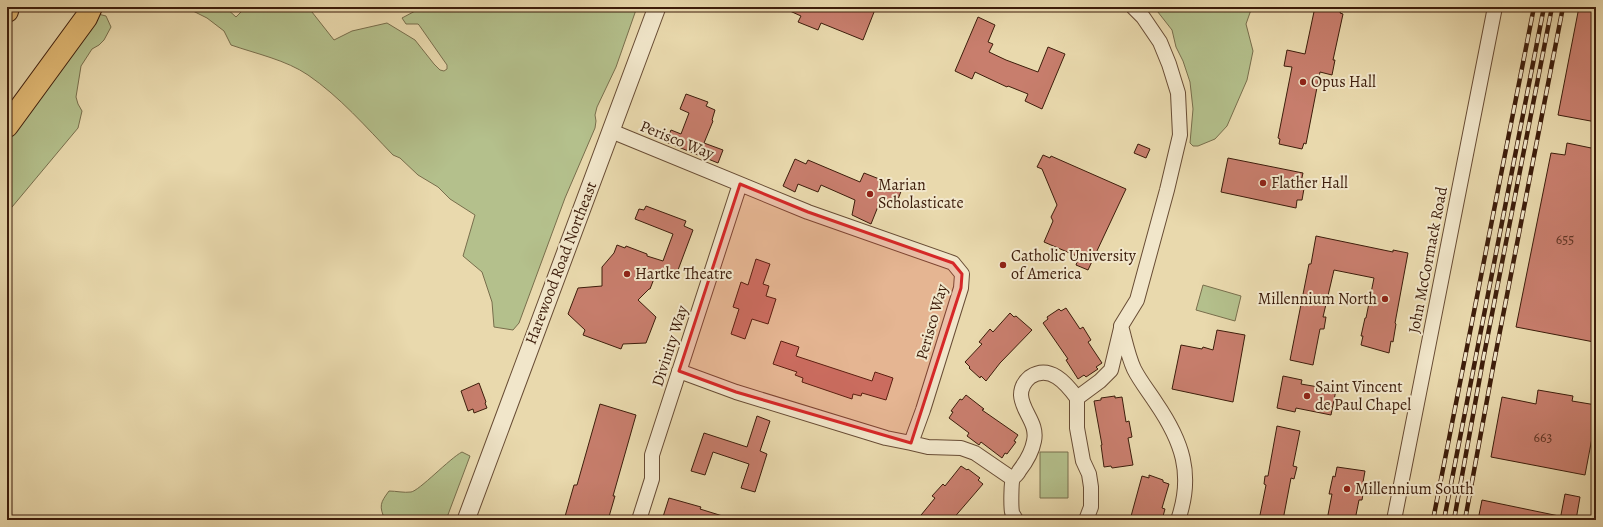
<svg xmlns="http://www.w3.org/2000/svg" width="1603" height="527" viewBox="0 0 1603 527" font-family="Alegreya,serif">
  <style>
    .green { fill: #b4c08c; stroke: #786e4c }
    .building { fill: #c87e6d; stroke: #3d1d0b }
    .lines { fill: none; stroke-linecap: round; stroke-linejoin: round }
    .minor-casing { stroke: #684c34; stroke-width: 16 }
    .tertiary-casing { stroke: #684c34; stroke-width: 19 }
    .primary-casing { stroke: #3d1d0b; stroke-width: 24 }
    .minor { stroke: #f1e6ca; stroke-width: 14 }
    .tertiary { stroke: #f1e6ca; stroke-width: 17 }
    .primary { stroke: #e4bc76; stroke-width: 22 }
    .rail-casing { stroke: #3d1d0b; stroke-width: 4.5 }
    .rail { stroke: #f1e6ca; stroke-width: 3; stroke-dasharray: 9; stroke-linecap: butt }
    .marked { fill: #d62828; fill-opacity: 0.2; stroke: #d62828; stroke-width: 3; stroke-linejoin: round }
    .poi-dot { fill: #8f2418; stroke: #f1e6ca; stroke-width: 1.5 }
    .labels { text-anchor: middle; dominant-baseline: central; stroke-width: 4; stroke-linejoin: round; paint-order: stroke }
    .number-label { font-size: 14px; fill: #603524 }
    .poi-label { font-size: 16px; fill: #3d1d0b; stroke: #f1e6ca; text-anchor: start }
    .street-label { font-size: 16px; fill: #3d1d0b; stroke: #f1e6ca }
  </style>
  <rect width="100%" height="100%" fill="#e9d9ad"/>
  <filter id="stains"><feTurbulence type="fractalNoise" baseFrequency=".005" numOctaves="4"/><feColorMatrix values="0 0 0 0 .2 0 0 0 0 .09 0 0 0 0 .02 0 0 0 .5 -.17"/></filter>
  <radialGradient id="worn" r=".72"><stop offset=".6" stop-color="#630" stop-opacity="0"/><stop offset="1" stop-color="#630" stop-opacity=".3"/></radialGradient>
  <path class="green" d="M185,7H225L236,17L246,7H308L334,40L352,31L387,23L415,40L434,64L440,70L444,71L447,69V65L419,25L418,24H406L402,18L417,10L430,7H637L616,67L597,107L595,115L596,121L595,128L565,198L519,323L513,330L494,327L492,302L482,272L463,256L475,215L450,199L438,187L418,175L400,158L393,155C366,127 340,97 308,75C286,60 257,54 231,45L224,31L207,18Z
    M1154,7H1252L1246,24L1253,51L1247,80L1227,126L1215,139L1198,146H1193L1190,143L1193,109L1190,82L1183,61L1176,47L1172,30Z
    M98,14L106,16L111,27L104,40L99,45L92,49L81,66L76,97L78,104L82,111L78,128L7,213V134Z
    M1203,285L1241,296L1235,321L1196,310Z
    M462,452L470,456L446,520H385C379,506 380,503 389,491C396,491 404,493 411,492C419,491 450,458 462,452Z
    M1040,452H1068V498H1040Z"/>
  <path class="building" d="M781,7H876L863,40L821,23L818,30L798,22L801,16Z
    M1315,7H1342L1340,13L1343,14L1333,60H1335L1332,75L1320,72L1306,144L1304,143L1302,149L1279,144L1280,139L1278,138L1292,67L1284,66L1287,50L1305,54Z
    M1579,7H1596V122L1558,115Z
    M978,17L995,25L988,42L993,44L989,52L1006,60L1038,72L1048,47L1065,54L1042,109L1025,101L1028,94L1008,86L1007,87L975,72L972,79L955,71Z
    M686,94L708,102L706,106L715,110L712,120L713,121L704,143L723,150L718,163L666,142L671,130L681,134L689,113L680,109Z
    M1567,143L1596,149V333L1594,342L1516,327L1551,153L1565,155Z
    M1138,144L1150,149L1146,158L1134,153Z
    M1043,155L1050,158L1051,156L1126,189L1088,270L1076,265L1079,257L1044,242L1053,221L1051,217L1057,205L1042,169L1037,167Z
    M1228,158L1303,173L1301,182L1305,183L1302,200H1297L1296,208L1221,192Z
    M795,159L806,164L808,160L860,182L864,173L892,184L893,181L903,186L897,202L896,201L894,205L881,199L871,224L852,215L855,200L821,185L818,192L798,184L795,192L783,186Z
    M646,206L686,221L684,226L693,230L675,278L657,271L650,289H649L638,300L656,317L646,343L623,344L621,349L583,335L585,330L568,314L578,288L602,286V267L614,253L617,245L625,248L626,246L647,254V256L663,261L673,234L635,219L639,209L644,210Z
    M1316,236L1393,252V250L1408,253L1395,323L1396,324L1393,342L1391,341L1389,353L1361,345L1363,336H1361L1365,318H1366L1374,278L1334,270L1323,317H1326L1324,329H1320L1313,365L1290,360L1309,264H1311Z
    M756,259L770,264L763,284L769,286L766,296L776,299L768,324L752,319L745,339L731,334L739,309L733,307L741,282L748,285Z
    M1066,308L1080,329L1083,327L1091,340L1088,342L1102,363L1096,367L1098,369L1086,377L1084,375L1078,379L1066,360L1068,359L1043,323L1048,319L1047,317L1059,309L1061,311Z
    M1010,313L1014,317L1016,316L1032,330L1000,363L986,381L981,376L980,378L969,368L970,367L965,362L982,344L979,342L990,329L993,332Z
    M1217,330L1245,335L1233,402L1172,389L1181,345L1202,349L1203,347L1213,350Z
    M781,341L799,347L796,356L872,381L875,372L893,378L886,400L862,393L861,396L853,394L852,399L802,382L803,378L795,375L797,372L773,364Z
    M1283,376L1302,380L1301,384L1336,390L1331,415L1296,408L1295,412L1277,408Z
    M479,383L486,402L485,403L487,408L474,413L473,409L468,411L461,391Z
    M1538,390L1573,396L1572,401L1596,405V417L1585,475L1491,457L1502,397L1536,404Z
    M966,395L984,409L982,410L1018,435L1014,441L1016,442L1007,454L1005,453L1002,458L981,442L979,445L967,436L969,433L949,418L953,412L951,411L960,399L962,400Z
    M1115,396V398L1122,397L1126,422L1129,421L1132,437L1128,438L1133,465L1112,468L1111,466L1104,467L1101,445H1102L1094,401L1101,400V398Z
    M600,404L636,415L613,496H615L608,520H564L574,485H577Z
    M757,416L770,421L760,451L767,454L755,492L741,488L749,464L713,452L705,475L691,471L704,433L747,447Z
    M1277,426L1300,431L1293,466L1297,467L1294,479L1291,478L1283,520H1259L1266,485L1264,484L1265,476H1268Z
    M961,466L967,470L968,469L980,478L978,480L983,484L952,520H917L935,498L932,496L943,484L945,486Z
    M1337,467L1365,471L1363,482H1365L1362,500H1359L1355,520H1327L1332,494H1329L1333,476L1335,477Z
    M1149,475L1163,480V482L1169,484L1162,508L1165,509L1162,520H1130L1142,476L1149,478Z
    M1565,494L1580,497L1576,520H1560Z
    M669,498L701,507L700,509L729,518L728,520H662Z
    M1482,500L1559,516V520H1478Z"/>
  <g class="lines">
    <g class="minor-casing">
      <path id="minor" d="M1133,7L1143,17L1160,42L1169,64L1178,93L1180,135L1167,190L1137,300L1121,326C1125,340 1128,356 1134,369C1140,381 1149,392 1156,403C1182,441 1194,474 1178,520
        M611,131L808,212L953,263L962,274L961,288L923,410L911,443L886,438L736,392L679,371
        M1077,398L1100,381L1111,370L1121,328
        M911,443L928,447L961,448L975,453L1013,479
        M639,520L652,479V455L740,184
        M1016,520C1015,517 1012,514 1012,512C1011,507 1011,482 1013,478C1015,476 1018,474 1019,471C1026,462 1032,452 1034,441C1038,423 1022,412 1021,395C1021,387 1024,382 1030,377C1050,364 1066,383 1077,398V428L1083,461L1089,474L1091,487V507L1086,520
        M1394,520L1495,7"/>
    </g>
    <g class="tertiary-casing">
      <path id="tertiary" d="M466,520L657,7"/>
    </g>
    <g class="primary-casing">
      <path id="primary" d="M7,11L8,7
        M7,126L86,18L91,7"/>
    </g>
    <use href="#minor" class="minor"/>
    <use href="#tertiary" class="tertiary"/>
    <use href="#primary" class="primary"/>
    <g class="rail-casing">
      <path id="rail" d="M1433,520L1534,7
        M1444,520L1544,7
        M1454,520L1483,360L1552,7
        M1465,520L1494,362L1563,7"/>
    </g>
    <use href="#rail" class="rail"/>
  </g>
  <path class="marked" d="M740,184L808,212L953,263L962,274L961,288L911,443L736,392L679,371Z"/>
  <g class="poi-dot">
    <circle cx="1303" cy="82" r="4"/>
    <circle cx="1263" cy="183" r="4"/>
    <circle cx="870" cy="194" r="4"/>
    <circle cx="1003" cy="265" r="4"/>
    <circle cx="627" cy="274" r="4"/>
    <circle cx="1385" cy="299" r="4"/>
    <circle cx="1307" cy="396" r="4"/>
    <circle cx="1347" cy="489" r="4"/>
  </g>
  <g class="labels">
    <g class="number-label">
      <text x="1565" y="239">655</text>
      <text x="1543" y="437">663</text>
    </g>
    <g class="poi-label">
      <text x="1311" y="82">Opus Hall</text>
      <text x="1271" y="183">Flather Hall</text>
      <text x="878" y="185">Marian<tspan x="878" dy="18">Scholasticate</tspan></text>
      <text x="1011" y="256">Catholic University<tspan x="1011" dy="18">of America</tspan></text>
      <text x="635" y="274">Hartke Theatre</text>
      <text x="1377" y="299" text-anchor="end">Millennium North</text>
      <text x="1315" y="387">Saint Vincent<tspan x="1315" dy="18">de Paul Chapel</tspan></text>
      <text x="1355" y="489">Millennium South</text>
    </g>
    <g class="street-label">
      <text transform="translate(677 140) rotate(22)">Perisco Way</text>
      <text transform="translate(1428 260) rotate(-79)">John McCormack Road</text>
      <text transform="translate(561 263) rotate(-69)">Harewood Road Northeast</text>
      <text transform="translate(932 322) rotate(-74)">Perisco Way</text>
      <text transform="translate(670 346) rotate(-72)">Divinity Way</text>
    </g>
  </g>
  <rect width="1603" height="527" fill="none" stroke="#e9d9ad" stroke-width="24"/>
  <rect x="8" y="8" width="1587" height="511" fill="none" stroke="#3d1d0b" stroke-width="2"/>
  <rect x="12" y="12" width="1579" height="503" fill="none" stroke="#3d1d0b"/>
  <rect width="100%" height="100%" filter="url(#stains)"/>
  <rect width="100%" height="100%" fill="url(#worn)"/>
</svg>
